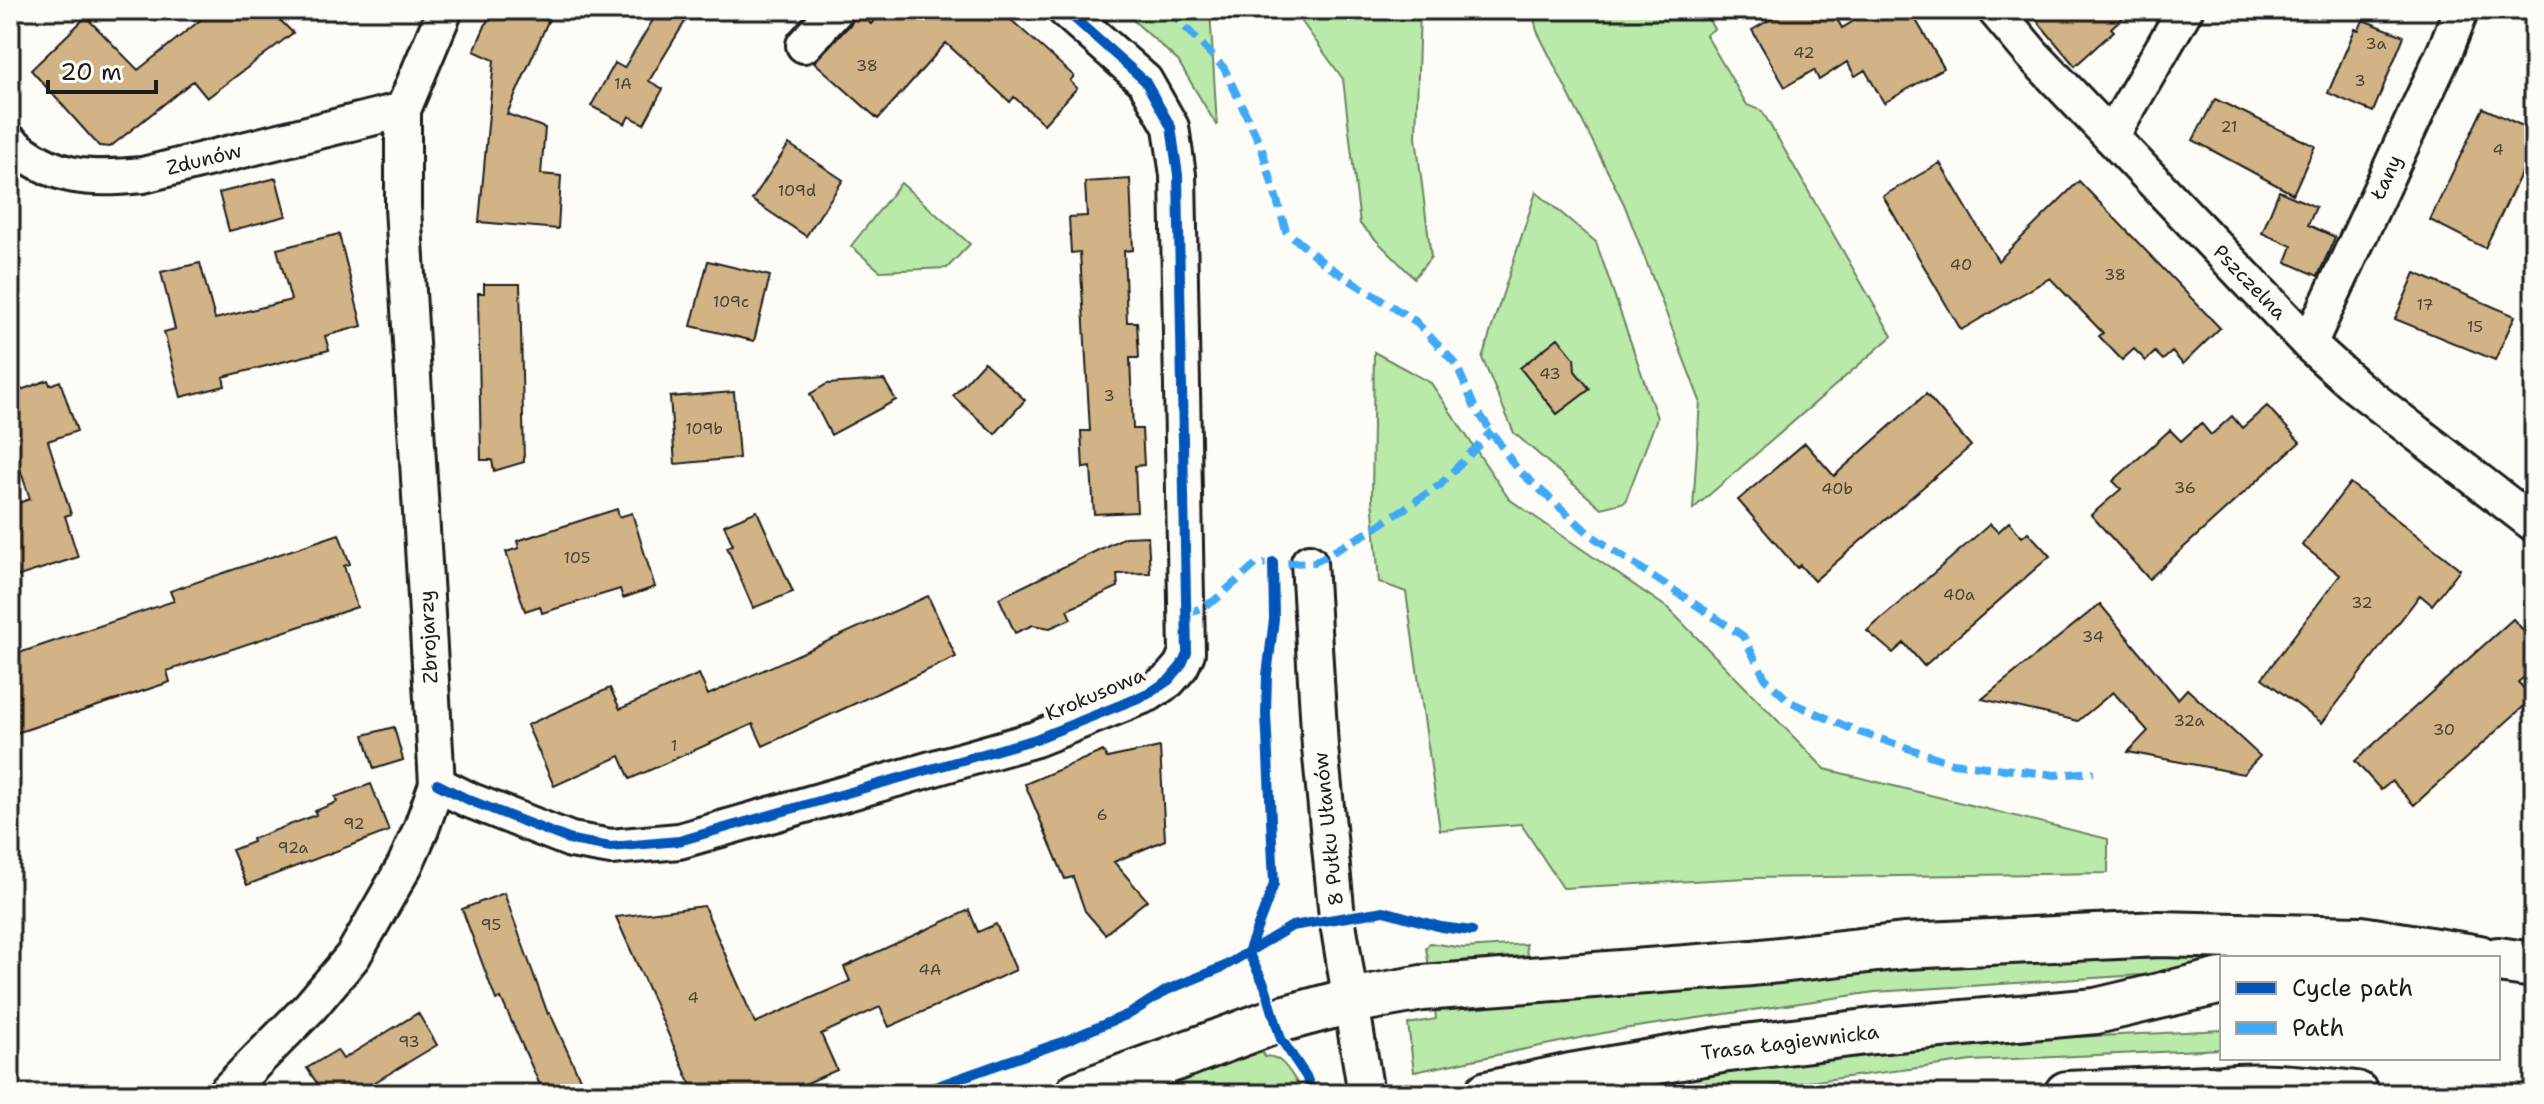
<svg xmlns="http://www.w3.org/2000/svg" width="2544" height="1104" viewBox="0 0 2544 1104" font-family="'Shantell Sans',sans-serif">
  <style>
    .green { fill: #b9eaa9; stroke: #6a8362; stroke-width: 2 }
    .building { fill: #d1b385; stroke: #1c1c1c; stroke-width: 2 }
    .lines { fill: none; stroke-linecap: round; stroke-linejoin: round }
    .street-casing { stroke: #1c1c1c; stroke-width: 40 }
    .secondary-casing { stroke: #1c1c1c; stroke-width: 50 }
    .street { stroke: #fdfcf7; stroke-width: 34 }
    .secondary { stroke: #fdfcf7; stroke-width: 44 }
    .quiet { stroke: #3fa9f5; stroke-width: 8; stroke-dasharray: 16 8; stroke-linecap: butt }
    .cycleway-casing { stroke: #fdfcf7; stroke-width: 15 }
    .cycleway { stroke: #0057b8; stroke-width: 10 }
    .labels { text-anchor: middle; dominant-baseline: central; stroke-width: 8; stroke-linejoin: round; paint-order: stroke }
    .number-label { font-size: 16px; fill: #494236 }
    .street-label { font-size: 20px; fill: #1c1c1c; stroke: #fdfcf7 }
  </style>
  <rect width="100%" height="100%" fill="#fdfcf7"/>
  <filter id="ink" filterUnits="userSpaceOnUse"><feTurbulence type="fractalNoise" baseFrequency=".0125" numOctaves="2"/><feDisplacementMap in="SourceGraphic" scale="16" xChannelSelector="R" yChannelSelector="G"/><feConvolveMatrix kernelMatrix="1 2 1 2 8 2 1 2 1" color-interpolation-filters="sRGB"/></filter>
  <g filter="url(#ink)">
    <path class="green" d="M1122,10H1210L1217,126L1178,61Z
      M1302,10H1420L1416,137L1431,257L1414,278L1360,224L1343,79L1302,22Z
      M1532,10H1703L1714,29L1706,35L1747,105L1762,111L1892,336L1693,509L1700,401L1624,204L1537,31Z
      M901,183L970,244L947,268L880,271L851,246Z
      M1536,192L1596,242L1657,418L1625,502L1601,508L1514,433L1482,358Z
      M1374,352L1431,383L1509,499L1669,609L1825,769L2108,839V873L1747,878L1563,888L1521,824L1440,830L1406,592L1379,582L1372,498Z
      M1430,943L1464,948L1526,944L1527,959L1429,967L1426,948Z
      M2207,957L2230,958H2222V967L2188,972L1875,992L1623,1029L1414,1072L1408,1024L1436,1019L1435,1007L1820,976L2043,961Z
      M2222,1030V1049L1972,1061L1715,1094H1601C1720,1070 1841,1055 1961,1044C2048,1037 2135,1035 2222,1030Z
      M1261,1047L1264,1057C1282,1053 1291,1075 1300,1087L1296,1090L1298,1094H1136Z"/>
    <path class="building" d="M213,10H270L293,33L207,98L193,81L110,147L99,146L31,70L86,17L138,70Z
      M492,10H553L507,114L545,128L541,174L561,176L558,229L479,222L494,60L474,51Z
      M659,10H692L649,81L663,89L644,124L629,116L625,124L591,106L615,63L624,68Z
      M883,10H1000L1074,76L1070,81L1077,88L1044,124L1014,97L1010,102L946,43L878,119L814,62L851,24L856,11L871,24Z
      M1787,10H1832L1842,28L1872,10H1910L1944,68L1884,103L1865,70L1855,76L1847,62L1819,80L1814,70L1785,87L1752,30Z
      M2028,10H2131L2111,28L2114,31L2075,66Z
      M2363,20L2404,36L2373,112L2328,93L2355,29L2359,30Z
      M2215,99L2315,146L2293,194L2193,140Z
      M2483,108L2534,131V147L2485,248L2430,220Z
      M789,144L843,180L806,236L752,200Z
      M1940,163L1998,261L2079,181L2220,328L2183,364L2172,352L2163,360L2155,352L2146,361L2134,349L2122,360L2099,336L2103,333L2050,278L1961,330L1883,196Z
      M276,178L286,216L229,231L219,193Z
      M1130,179L1133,250L1124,251L1127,322H1137L1139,358H1130L1133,429H1142L1144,465L1135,466L1137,512L1094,514L1091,467L1083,468L1081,431H1090L1080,252L1071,253L1069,217L1087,216L1085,182Z
      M2279,191L2316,207L2308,225L2335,237L2318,276L2286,262L2292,246L2262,233Z
      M339,234L362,326L325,336L329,350L223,377L225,386L181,397L164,332L175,329L161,272L200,263L215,319L291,300L277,249Z
      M708,261L770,276L754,341L691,326Z
      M2415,273L2515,316L2495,360L2395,319Z
      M484,284H520L524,462L494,471L492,460H481L478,293H484Z
      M1558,338L1574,358L1575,371L1590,389L1557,414L1520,368Z
      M984,362L1025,400L995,434L953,396Z
      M48,380L50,385L60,381L77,431L48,441L71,514L65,516L78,557L10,579V506L30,499L10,439V394Z
      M884,380L896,400L831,435L810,394L827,384Z
      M734,392L739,458L675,464L670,397Z
      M1926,394L1971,446L1814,581L1800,565L1797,568L1738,500L1805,443L1834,476Z
      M2267,406L2300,442L2149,579L2091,515L2121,489L2113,481L2170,430L2181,441L2201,423L2211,435L2232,416L2242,428Z
      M2350,483L2460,569L2432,605L2420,595L2322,723L2262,678L2340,575L2302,545Z
      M617,509L619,517L632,513L655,587L623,598L620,589L542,613L540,606L525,611L506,552L519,548L517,541Z
      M757,511L793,592L753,608L727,547L733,545L724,525Z
      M2009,522L2022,537L2028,532L2050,556L1924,666L1904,643L1893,653L1867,631L1990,524L1998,532Z
      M339,534L350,564L344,566L357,607L167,671L170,682L10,735V656L174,601L170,591Z
      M1148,536L1150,573L1117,574L1118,587L1067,610L1071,619L1050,628L1033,625L1015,633L999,598L1125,537Z
      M928,596L956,657L763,746L753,724L630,779L620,756L554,786L527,725L610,688L620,709L699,674L708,695Z
      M2100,604L2178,699L2187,689L2260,756L2243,774L2128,752L2148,731L2113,692L2078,721L1982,699Z
      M2513,619L2534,642V669L2518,682L2533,698L2414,805L2392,781L2381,790L2355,761Z
      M394,727L403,760L374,769L364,735Z
      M1160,747L1165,840L1114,862L1147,900L1105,934L1085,911L1073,877L1065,879L1025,784L1103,751L1107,758Z
      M371,784L389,831L247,885L232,850L253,842L252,839L316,815L315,811L337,802L335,797Z
      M504,893L548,1014L550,1013L587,1094H544L501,998L496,1000L462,909Z
      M704,906L755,1023L850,981L844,967L969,910L978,932L996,924L1016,970L889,1027L880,1007L821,1034L837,1070L782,1094H695L616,917Z
      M418,1013L437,1045L355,1094H324L307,1068L337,1050L343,1059Z"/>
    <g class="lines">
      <g class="street-casing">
        <path id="street" d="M1995,10L2032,54L2309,344L2357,387L2534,524
          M804,45L836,10
          M2111,137L2185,10
          M10,142C54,180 88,180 143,175L403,110
          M2309,344L2445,51L2461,10
          M1309,562L1320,747L1337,917L1366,1094
          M437,784L469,800L571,840L611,847L679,841L1036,739L1148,694L1169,680L1181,666L1187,653L1178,175L1171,127L1145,81L1065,10
          M224,1094L310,1007L353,956L405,865L421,829L437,784L403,207V110L445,10"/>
      </g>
      <g class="secondary-casing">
        <path id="secondary" d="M2498,960L2534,965
          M1078,1094L1275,1021L1350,1001L1422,988L1752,963L1904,946L2159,934L2361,939L2479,958
          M1487,1094L1571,1076L1721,1050L1874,1031L2096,1011L2222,981
          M2067,1094L2210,1088
          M2192,1094C2236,1080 2309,1089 2356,1094"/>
      </g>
      <use href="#street" class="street"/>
      <use href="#secondary" class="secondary"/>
      <path class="quiet" d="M1169,10L1224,68L1261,146L1286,231L1326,265L1415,321L1456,364L1474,406L1517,469L1592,536L1743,636L1765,678L1790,702L1859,732L1953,763L2055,775L2094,772
        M1185,616L1214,601L1256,564L1315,562L1372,530L1440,485L1492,431"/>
      <g class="cycleway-casing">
        <path id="cycleway" d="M1273,562L1274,619L1267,675L1266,713L1274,884L1248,952L1265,986L1281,1039L1306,1076L1313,1094
          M437,784L469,800L571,840L611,847L679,841L1036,739L1148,694L1169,680L1181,666L1187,653L1178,175L1171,127L1145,81L1065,10
          M915,1094L1065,1041L1131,1013L1167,990L1223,967L1292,926L1384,911L1441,927L1472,931"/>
      </g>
      <use href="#cycleway" class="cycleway"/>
    </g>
  </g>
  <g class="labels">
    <g class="number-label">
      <text x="2376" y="43">3a</text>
      <text x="1804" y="52">42</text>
      <text x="867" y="65">38</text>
      <text x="2360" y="80">3</text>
      <text x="623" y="83">1A</text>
      <text x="2229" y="126">21</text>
      <text x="2498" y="149">4</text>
      <text x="797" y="190">109d</text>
      <text x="1961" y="264">40</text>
      <text x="2115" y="274">38</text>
      <text x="731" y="301">109c</text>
      <text x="2425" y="304">17</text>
      <text x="2475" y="326">15</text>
      <text x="1550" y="373">43</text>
      <text x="1109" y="395">3</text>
      <text x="704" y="428">109b</text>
      <text x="2185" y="487">36</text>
      <text x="1837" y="488">40b</text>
      <text x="577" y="557">105</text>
      <text x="1959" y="594">40a</text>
      <text x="2362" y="602">32</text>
      <text x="2093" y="636">34</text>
      <text x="2189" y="720">32a</text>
      <text x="2444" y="729">30</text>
      <text x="674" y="745">1</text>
      <text x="1102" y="814">6</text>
      <text x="354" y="823">92</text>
      <text x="293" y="847">92a</text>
      <text x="491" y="924">95</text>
      <text x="930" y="969">4A</text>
      <text x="693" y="997">4</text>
      <text x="409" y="1041">93</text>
    </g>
    <g class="street-label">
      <text transform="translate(204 159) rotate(-14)">Zdunów</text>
      <text transform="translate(2386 177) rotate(-65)">Łany</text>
      <text transform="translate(2250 282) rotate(46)">Pszczelna</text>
      <text transform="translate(428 637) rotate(-93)">Zbrojarzy</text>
      <text transform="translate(1095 694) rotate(-23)">Krokusowa</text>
      <text transform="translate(1328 829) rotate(-96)">8 Pułku Ułanów</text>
      <text transform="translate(1790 1042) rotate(-7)">Trasa Łagiewnicka</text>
    </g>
  </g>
  <rect width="2544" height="1104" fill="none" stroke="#fdfcf7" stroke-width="40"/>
  <rect x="20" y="20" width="2504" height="1064" fill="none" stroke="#1c1c1c" stroke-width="3" filter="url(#ink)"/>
  <rect x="2220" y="956" width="280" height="104" fill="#fdfcf7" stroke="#a3a29f" stroke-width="2"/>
  <rect x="2236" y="982" width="40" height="12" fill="#0057b8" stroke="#a3a29f" stroke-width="2"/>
  <text x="2292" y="996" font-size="24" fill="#1c1c1c">Cycle path</text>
  <rect x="2236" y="1022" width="40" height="12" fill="#3fa9f5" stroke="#a3a29f" stroke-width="2"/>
  <text x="2292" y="1036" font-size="24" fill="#1c1c1c">Path</text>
  <path d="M48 80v12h108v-12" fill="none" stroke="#1c1c1c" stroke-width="4"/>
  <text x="60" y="80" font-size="24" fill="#1c1c1c" stroke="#fdfcf7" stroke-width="6" paint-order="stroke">20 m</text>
</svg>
